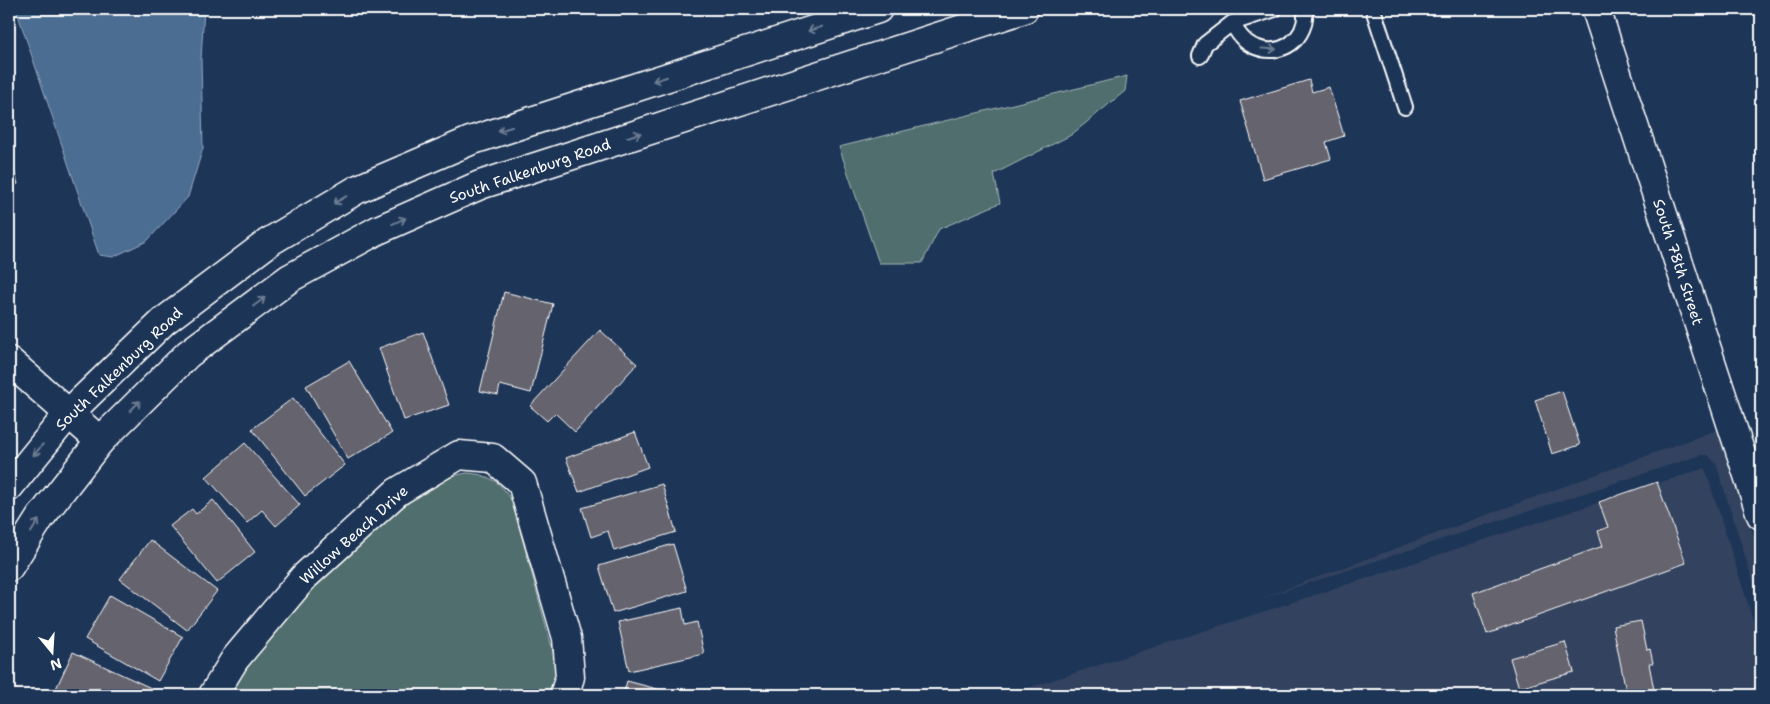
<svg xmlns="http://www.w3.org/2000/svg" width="1770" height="704" viewBox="0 0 1770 704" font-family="'Shantell Sans',sans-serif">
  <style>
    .built { fill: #33435e }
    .green { fill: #506e6d; stroke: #a8b6b6 }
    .water { fill: #4b6d92; stroke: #93a7be }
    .building { fill: #65646e; stroke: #fff }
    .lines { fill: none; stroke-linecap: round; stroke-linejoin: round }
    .lane-casing { stroke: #fff; stroke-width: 18 }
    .street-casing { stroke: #fff; stroke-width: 31 }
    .secondary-casing { stroke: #fff; stroke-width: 31 }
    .lane { stroke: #1d3557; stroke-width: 14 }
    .street { stroke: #1d3557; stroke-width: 28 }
    .secondary { stroke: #1d3557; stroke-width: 28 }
    .oneway { stroke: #6c7c92 }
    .labels { text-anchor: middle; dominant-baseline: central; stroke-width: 4; stroke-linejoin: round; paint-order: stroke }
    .street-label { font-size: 15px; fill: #fff; stroke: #1d3557 }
  </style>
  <rect width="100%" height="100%" fill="#1d3557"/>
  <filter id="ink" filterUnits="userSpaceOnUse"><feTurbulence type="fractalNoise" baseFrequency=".02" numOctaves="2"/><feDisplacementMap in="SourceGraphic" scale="10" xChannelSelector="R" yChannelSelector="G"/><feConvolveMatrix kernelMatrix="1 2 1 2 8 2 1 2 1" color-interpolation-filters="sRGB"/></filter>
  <g filter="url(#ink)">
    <path class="built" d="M1719,429L1761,558V607L1716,464L1708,455H1701L1256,600Z
      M1705,468L1761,645V695H1007Z"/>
    <path class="green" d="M1127,76L1125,91L1071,135L994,174L1000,203L939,229L922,263H879L839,147Z
      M466,473C489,474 500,482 512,501L554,655L557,678L549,695H227L239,675L294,605L359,540L423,492L448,477Z"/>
    <path class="water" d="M16,9H204L201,59L203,148L188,197L147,241L113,257L99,255Z"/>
    <path class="building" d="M1309,80L1312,92L1329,87L1344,136L1326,142L1331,159L1263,179L1240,101Z
      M14,170L18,184L9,187V172Z
      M504,292L553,304L531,393L500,385L498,395L480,391Z
      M600,330L637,364L575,432L555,413L547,421L530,406Z
      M423,332L449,405L404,420L379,348Z
      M349,361L392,433L348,459L306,386Z
      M1562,391L1580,445L1552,454L1535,400Z
      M293,398L345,465L305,496L252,429Z
      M635,432L648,467L579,492L566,458Z
      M245,443L300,505L276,526L262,510L247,523L206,477Z
      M1657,482L1686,563L1487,634L1473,593L1603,546L1598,531L1608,527L1599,502Z
      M662,484L676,532L614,551L608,531L591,537L582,508Z
      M213,500L255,552L217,583L170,526L192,509L196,514Z
      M150,540L217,591L187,630L120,579Z
      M673,544L687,591L613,613L599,566Z
      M110,595L183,637L158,681L85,639Z
      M682,608L685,625L697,622L704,654L629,671L618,622Z
      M1641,621L1647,650L1650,649L1653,663L1649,664L1655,695H1606L1626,691L1613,626Z
      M1565,642L1574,672L1519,688L1510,658Z
      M73,652L151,688L147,695H53Z
      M627,681L680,695H623Z"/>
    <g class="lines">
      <g class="lane-casing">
        <path id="lane" d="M1373,9L1405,107
          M1232,23C1237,32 1243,42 1253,46C1281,59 1308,39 1305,9
          M1200,56L1205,44L1232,23L1275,9"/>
      </g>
      <g class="street-casing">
        <path id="street" d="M9,361L100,441
          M213,695L235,659L304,577L397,492L459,455L493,458L522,483L567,638L570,677L564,695"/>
      </g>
      <g class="secondary-casing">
        <path id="secondary" d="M1596,9L1761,515
          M9,487L69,413L164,321L269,242L358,189L470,141L878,9
          M9,567L40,518L100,441L188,354L290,278L378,230L480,185L1024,9"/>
      </g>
      <use href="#lane" class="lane"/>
      <use href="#street" class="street"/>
      <use href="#secondary" class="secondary"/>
    </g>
    <defs><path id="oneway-shaft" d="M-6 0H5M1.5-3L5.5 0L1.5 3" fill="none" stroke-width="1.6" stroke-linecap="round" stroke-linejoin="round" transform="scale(1.25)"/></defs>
    <g class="oneway">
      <use href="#oneway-shaft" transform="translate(815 29) rotate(162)"/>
      <use href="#oneway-shaft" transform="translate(1269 49) rotate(3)"/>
      <use href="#oneway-shaft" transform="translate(660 79) rotate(162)"/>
      <use href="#oneway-shaft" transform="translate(505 129) rotate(162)"/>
      <use href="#oneway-shaft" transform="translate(634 135) rotate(-18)"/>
      <use href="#oneway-shaft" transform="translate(340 200) rotate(149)"/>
      <use href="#oneway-shaft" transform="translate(399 221) rotate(-24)"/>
      <use href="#oneway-shaft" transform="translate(259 302) rotate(-37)"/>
      <use href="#oneway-shaft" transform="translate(135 406) rotate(-45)"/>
      <use href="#oneway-shaft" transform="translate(38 450) rotate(130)"/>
      <use href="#oneway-shaft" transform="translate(35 526) rotate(-58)"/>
    </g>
  </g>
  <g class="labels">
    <g class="street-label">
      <text transform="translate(530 171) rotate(-19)">South Falkenburg Road</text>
      <text transform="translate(1678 262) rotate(72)">South 78th Street</text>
      <text transform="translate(119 369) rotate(-44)">South Falkenburg Road</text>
      <text transform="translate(354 535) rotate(-42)">Willow Beach Drive</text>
    </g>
  </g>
  <rect width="1770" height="704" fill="none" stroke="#1d3557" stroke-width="30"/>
  <rect x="15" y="15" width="1740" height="674" fill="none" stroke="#fff" stroke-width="2" filter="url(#ink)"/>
  <g transform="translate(52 652) rotate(162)" stroke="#1d3557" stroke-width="4" paint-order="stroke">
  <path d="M0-4L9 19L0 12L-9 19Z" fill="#ffffff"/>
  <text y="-8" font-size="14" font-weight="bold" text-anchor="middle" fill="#ffffff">N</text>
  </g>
</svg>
